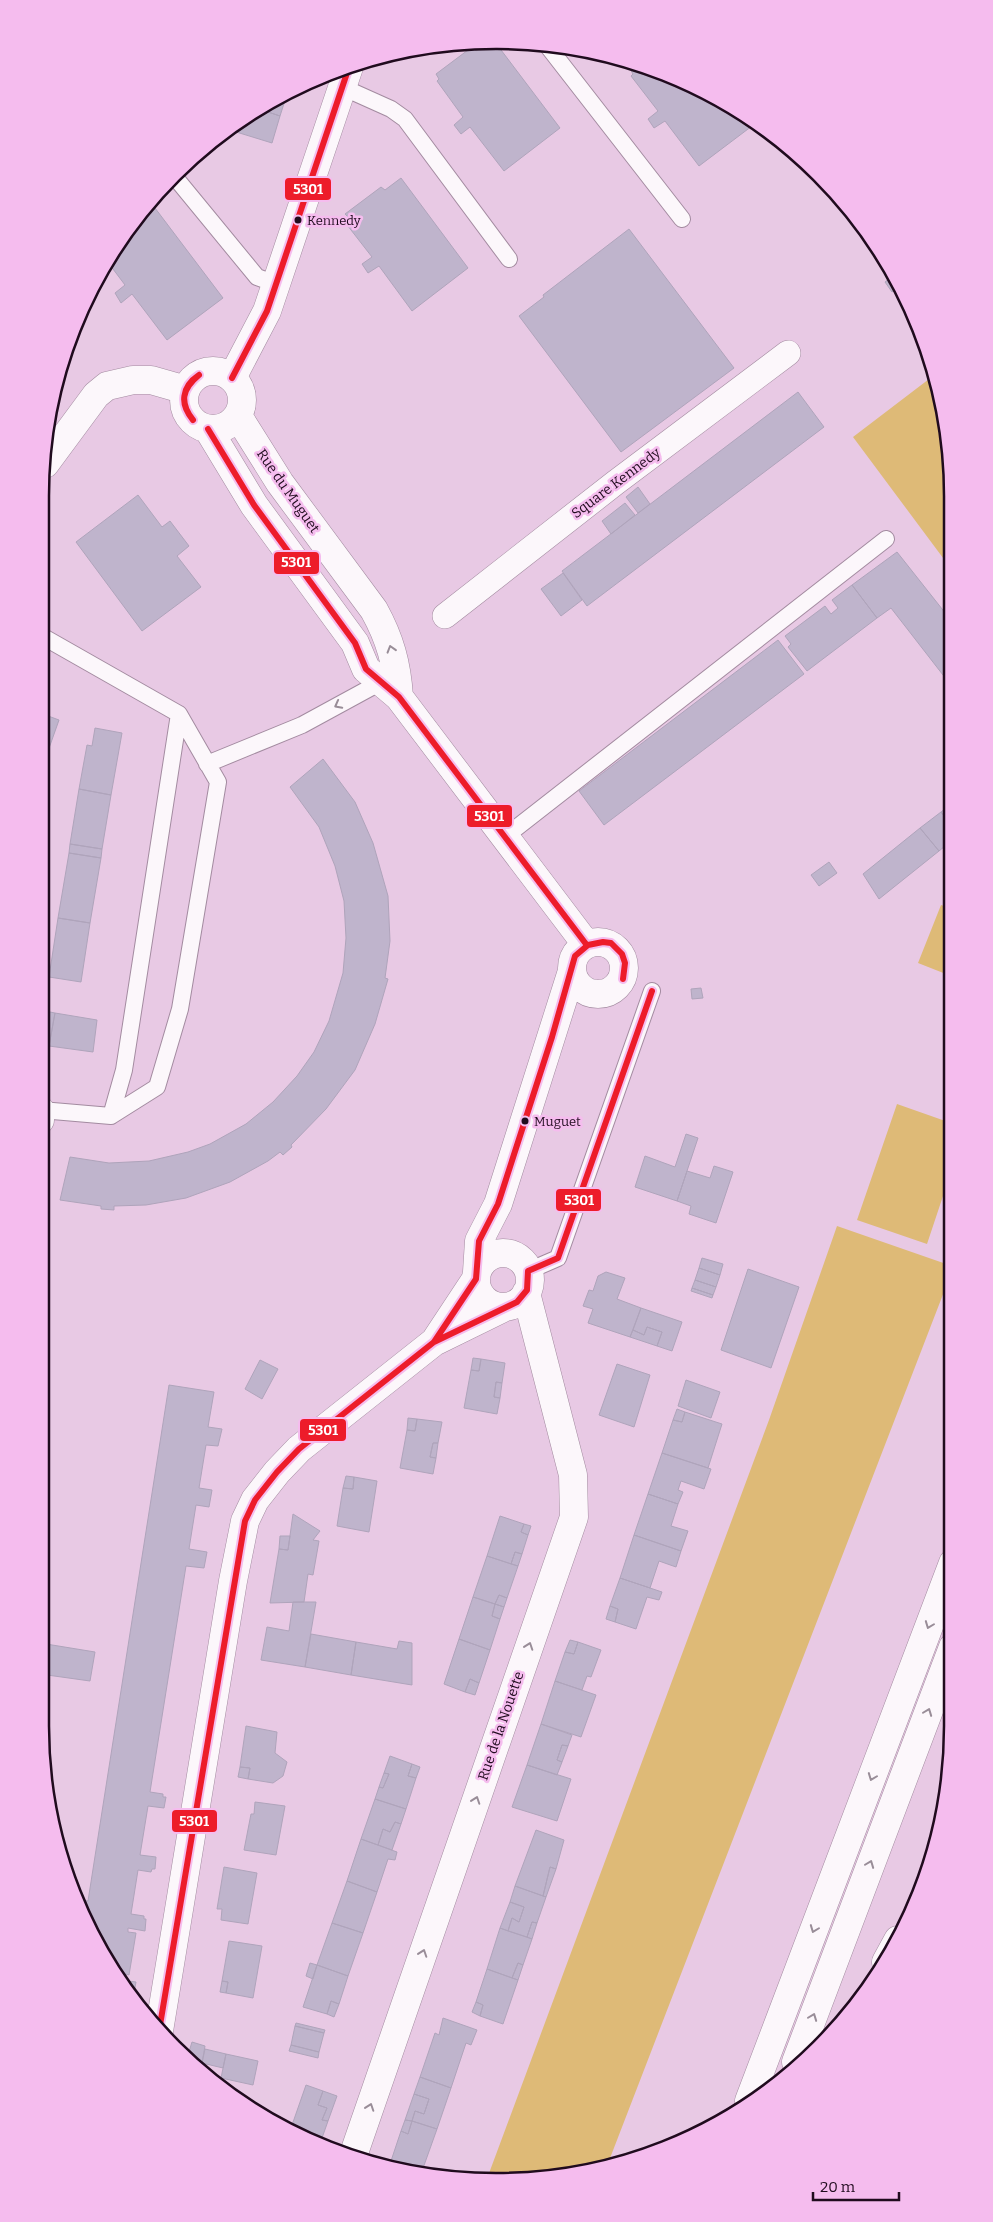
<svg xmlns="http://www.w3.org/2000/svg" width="993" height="2222" viewBox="0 0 993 2222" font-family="Bitter,serif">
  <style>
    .green { fill: #deba77 }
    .building { fill: #bfb4cc; stroke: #afa4bb }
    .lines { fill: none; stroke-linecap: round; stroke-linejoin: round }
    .service-casing { stroke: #a38ba0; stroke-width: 18 }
    .pedestrian-casing { stroke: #a38ba0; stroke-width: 26 }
    .minor-casing { stroke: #a38ba0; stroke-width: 29 }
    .primary-casing { stroke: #a38ba0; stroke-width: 29 }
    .service { stroke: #fcf7fb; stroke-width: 16 }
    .pedestrian { stroke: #fcf7fb; stroke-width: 25 }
    .minor { stroke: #fcf7fb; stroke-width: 28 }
    .primary { stroke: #fcf7fb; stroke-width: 28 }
    .bus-1-casing { stroke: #f5bcee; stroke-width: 10 }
    .bus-1 { stroke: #ed1c2a; stroke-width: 6 }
    .oneway { stroke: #998d98 }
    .bus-dot { fill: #200b1e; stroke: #f5bcee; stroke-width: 2 }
    .labels { text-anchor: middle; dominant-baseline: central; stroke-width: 5; stroke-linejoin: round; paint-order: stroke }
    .bus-label { font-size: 13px; fill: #200b1e; stroke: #f5bcee; text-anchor: start }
    .street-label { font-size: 14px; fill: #200b1e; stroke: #f5bcee }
    .rim { fill: none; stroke: #200b1e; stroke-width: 2.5 }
    .line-badge { stroke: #f5bcee; stroke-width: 2 }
    .badge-label { font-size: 14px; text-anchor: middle; font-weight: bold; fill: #fff }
  </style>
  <rect width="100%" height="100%" fill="#e8c9e4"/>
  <path class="green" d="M933,376L949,437V566L853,437Z
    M941,905L950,908L951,976L918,963Z
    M897,1104L951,1123V1172L927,1244L857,1220Z
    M837,1226L952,1266V1271L607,2166L556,2178L488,2176L769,1420Z"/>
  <path class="building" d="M488,42H495L560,128L504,171L470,127L461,134L454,125L463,117L437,81L439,79L436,74L472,47L476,51Z
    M638,63L750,117L756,123L699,166L665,121L654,128L648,119L658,111L631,76L633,74L630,69Z
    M285,93L287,94L280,116L259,109Z
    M259,109L280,116L272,143L233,131L236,124Z
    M401,178L468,268L412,311L379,266L368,273L362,264L372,257L344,221L348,217L345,214L381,187L385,190Z
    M155,208L223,298L167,340L132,294L121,303L115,293L125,285L107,261L137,218L139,220Z
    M629,229L734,368L621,452L519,316L544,297L543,295Z
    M869,237L884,263L866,240Z
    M892,276L898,287L892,292L885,282Z
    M798,392L824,427L587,606L562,571Z
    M638,487L650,504L638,513L626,497Z
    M138,495L162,527L170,521L189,546L177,556L201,587L142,631L76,542Z
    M625,503L635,515L611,534L602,521Z
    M897,552L950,619V684L891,608L877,618L852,585Z
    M563,573L582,600L561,616L541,589Z
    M852,585L877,618L807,671L788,647L791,644L785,636L825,606L831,614L838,608L832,600Z
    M778,640L804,674L604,825L579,791Z
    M40,713L59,720L48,751L40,748Z
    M95,728L122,733L111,795L79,789L87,745L92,746Z
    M323,759L355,802L373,843L388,896L390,941L385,978L388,979L375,1024L355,1070L326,1109L291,1145L292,1147L283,1155L280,1152L268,1161L230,1182L186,1198L146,1205L114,1206V1210L101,1209V1206L60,1200L70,1157L109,1163L149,1161L188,1152L210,1144L246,1124L273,1102L297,1076L314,1052L329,1021L343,973L346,938L344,901L335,866L319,827L290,787Z
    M79,789L111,795L102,849L70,844Z
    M950,805V824L941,812Z
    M941,812L950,824V842L939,851L920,828Z
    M920,828L939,851L879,899L863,874Z
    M70,844L102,849L101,858L69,853Z
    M69,853L101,858L90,923L58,918Z
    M829,862L837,873L819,886L811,875Z
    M58,918L90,923L81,982L49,977Z
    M701,988L703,998L692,999L691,989Z
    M40,1010L55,1013L49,1046L40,1044Z
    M55,1013L97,1020L93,1052L49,1046Z
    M686,1134L698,1138L677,1201L635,1187L645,1156L675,1167Z
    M714,1166L733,1172L716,1223L689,1214L691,1206L677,1201L687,1171L710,1178Z
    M702,1258L723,1264L720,1275L699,1268Z
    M699,1268L720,1275L716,1287L695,1280Z
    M748,1269L799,1287L771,1368L721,1350Z
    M606,1272L625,1278L617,1299L641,1308L630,1337L588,1323L593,1309L583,1306L589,1290L593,1291L598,1276Z
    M695,1280L716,1287L713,1295L692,1288Z
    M692,1288L713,1295L712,1298L691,1291Z
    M641,1308L682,1322L672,1351L657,1346L662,1332L647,1327L644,1335L633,1330Z
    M647,1327L662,1332L657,1346L630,1337L633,1330L644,1335Z
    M473,1358L481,1359L479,1371L471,1370Z
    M481,1359L505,1363L502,1383L496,1382L494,1397L500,1398L497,1414L464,1408L471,1370L479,1371Z
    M260,1360L278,1369L262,1399L245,1389Z
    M617,1364L650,1375L634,1427L599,1415Z
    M686,1380L720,1392L711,1418L678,1406Z
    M496,1382L502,1383L500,1398L494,1397Z
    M169,1385L214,1392L208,1427L222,1429L218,1446L206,1445L199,1488L212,1490L209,1507L196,1505L189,1549L207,1552L204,1568L186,1566L150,1792L163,1794V1797H166L164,1808L148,1806L140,1855L156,1857L155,1869H152L151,1872L138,1870L131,1914L144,1916V1919H146L145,1931L128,1928V1932L136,1933L129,1975L122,1973L120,1980L136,1982L133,1998L101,1953L85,1918L87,1909H81L78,1904L79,1900L88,1901Z
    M677,1409L685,1412L682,1422L673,1420Z
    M685,1412L722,1424L708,1468L662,1453L673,1420L682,1422Z
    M408,1418L417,1419L415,1431L407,1430Z
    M417,1419L442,1422L438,1443H433L430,1457L436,1458L433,1474L400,1468L407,1430L415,1431Z
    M433,1443H438L436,1458L430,1457Z
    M662,1453L711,1469L704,1489L681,1481L678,1490L683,1492L678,1504L648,1494Z
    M346,1476L354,1477L353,1489L343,1488Z
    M354,1477L377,1481L369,1532L337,1526L343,1488L353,1489Z
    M648,1494L678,1504L671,1526L688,1531L681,1551L634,1535Z
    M293,1514L320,1531L313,1540L319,1541L313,1575L308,1574L304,1602L270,1603L279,1549L288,1550Z
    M500,1516L524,1524L521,1532L528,1535L522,1554L515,1552L511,1564L487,1556Z
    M524,1524L531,1526L528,1535L521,1532Z
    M634,1535L681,1551L676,1567L659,1561L650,1588L620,1578Z
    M280,1536H290L288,1550L279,1549Z
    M515,1552L522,1554L518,1566L511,1564Z
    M487,1556L518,1566L507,1598L499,1595L495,1604L473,1597Z
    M620,1578L662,1592L659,1600L647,1597L636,1629L615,1622L618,1609L610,1606Z
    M499,1595L507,1598L504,1607L495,1604Z
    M473,1597L495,1604L492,1616L500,1619L490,1650L459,1639Z
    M293,1602H316L305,1667L261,1660L267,1627L289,1631Z
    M495,1604L504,1607L500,1619L492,1616Z
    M610,1606L618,1609L615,1622L606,1619Z
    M311,1634L356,1642L351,1675L305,1667Z
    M459,1639L490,1650L479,1683L470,1679L465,1692L444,1684Z
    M570,1640L578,1642L574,1654L565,1652Z
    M399,1641L412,1643V1685L351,1675L356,1642L397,1649Z
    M578,1642L601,1650L591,1677L587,1676L582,1690L555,1681L565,1652L574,1654Z
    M40,1643L95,1652L90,1681L40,1674Z
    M470,1679L479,1683L475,1695L465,1692Z
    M555,1681L596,1695L581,1737L541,1724Z
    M541,1724L572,1735L568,1746L562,1745L557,1760L562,1762L557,1775L527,1765Z
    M246,1726L277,1732L275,1753L287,1762L283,1776L273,1783L248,1779L250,1768L240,1767Z
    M562,1745L568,1746L562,1762L557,1760Z
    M390,1756L412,1764L408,1776L416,1778L406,1809L375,1799L379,1787L383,1788L389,1774L384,1773Z
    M412,1764L420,1767L416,1778L408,1776Z
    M527,1765L571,1779L557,1821L512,1807Z
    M240,1767L250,1768L248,1779L238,1777Z
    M384,1773L389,1774L383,1788L379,1787Z
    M375,1799L406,1809L401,1824L395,1822L390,1832L383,1829L378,1845L361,1839Z
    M255,1802L285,1806L276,1855L244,1850L251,1814H254Z
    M395,1822L401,1824L392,1850L378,1845L383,1829L390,1832Z
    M536,1830L564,1840L556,1869L550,1867L543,1896L515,1886Z
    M361,1839L397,1852L395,1860L388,1859L377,1892L347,1881Z
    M224,1867L257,1873L248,1924L221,1920L222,1909H217Z
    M550,1867L556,1869L546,1897L543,1896Z
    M347,1881L377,1892L363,1933L332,1923Z
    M515,1886L546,1897L537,1923L532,1922L527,1937L508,1931L512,1918L519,1922L524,1907L510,1902Z
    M510,1902L524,1907L519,1922L512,1918L508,1931L500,1928Z
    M532,1922L537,1923L532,1939L527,1937Z
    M332,1923L363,1933L348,1976L317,1965Z
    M500,1928L532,1939L523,1965L518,1963L512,1978L487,1969Z
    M229,1941L262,1946L253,1998L226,1993L228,1982L222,1981Z
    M310,1963L317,1965L313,1979L306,1976Z
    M518,1963L523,1965L518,1980L512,1978Z
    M317,1965L348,1976L339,2004L331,2001L327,2014L303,2007Z
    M487,1969L518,1980L503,2024L480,2016L483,2005L476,2002Z
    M222,1981L228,1982L226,1993L220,1992Z
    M331,2001L339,2004L334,2017L327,2014Z
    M476,2002L483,2005L480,2016L472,2012Z
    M443,2018L477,2030L471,2045L466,2043L451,2088L420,2077L435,2033L439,2035Z
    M296,2023L325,2030L324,2033L295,2026Z
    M295,2026L324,2033L319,2052L291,2045Z
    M192,2042L205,2046L202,2063L196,2061L188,2055Z
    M291,2045L319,2052L318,2058L289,2051Z
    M205,2049L226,2054L223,2068L202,2063Z
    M226,2054L258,2061L253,2085L221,2078Z
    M420,2077L451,2088L437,2129L412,2121L415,2111L424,2114L429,2099L414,2094Z
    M306,2085L323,2091L318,2105L327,2108L322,2120L328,2121L322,2138L291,2128Z
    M323,2091L337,2096L328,2121L322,2120L327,2108L318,2105Z
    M414,2094L429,2099L424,2114L415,2111L412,2121L405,2120Z
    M405,2120L412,2121L408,2134L401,2131Z
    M412,2121L437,2129L422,2171L391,2161L401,2131L408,2134Z
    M291,2128L322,2138V2141L291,2129Z
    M391,2161L422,2171L421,2174L408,2173L389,2166Z"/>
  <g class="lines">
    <g class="service-casing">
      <path id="service" d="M546,44L682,219
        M342,87L391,109L405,119L509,259
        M174,176L257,277L276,284
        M40,635L179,714L218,782L180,1009L157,1087L111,1116
        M207,764L302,725L381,682
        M506,836L886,539
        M41,1110L111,1116L124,1070L179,714
        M528,1271L558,1258L652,991"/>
    </g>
    <g class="pedestrian-casing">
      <path id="pedestrian" d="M445,616L615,483L788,353"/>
    </g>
    <g class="minor-casing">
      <path id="minor" d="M184 400a29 29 0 1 1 58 0a29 29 0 1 1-58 0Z
        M232,378L267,311L349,67
        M238,416L280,483L374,610C390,639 397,664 399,697
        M208,429L254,505L355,643L366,669L399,697L586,944
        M45,464L96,395L107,386L133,380H151L186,390
        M572 968a26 26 0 1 1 52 0a26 26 0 1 1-52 0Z
        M40,1120V1110
        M476 1280a27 27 0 1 1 54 0a27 27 0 1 1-54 0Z
        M477,1272L479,1241L498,1204L572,971
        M435,1341L476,1279
        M159,2031L233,1581L245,1521L255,1500L277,1472L299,1449L434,1342L505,1307
        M354,2153L574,1517L573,1475L526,1293"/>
    </g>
    <g class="primary-casing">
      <path id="primary" d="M886,1962L898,1940
        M796,2062L953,1647
        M749,2101L953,1563"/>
    </g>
    <use href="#service" class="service"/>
    <use href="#pedestrian" class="pedestrian"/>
    <use href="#minor" class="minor"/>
    <use href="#primary" class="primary"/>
    <g class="bus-1-casing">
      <path id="bus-1" d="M232,378L267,311L349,67
        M193,420C180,404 181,387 199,375
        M193,420C179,403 182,389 199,375
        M208,429L254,505L355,643L366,669L399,697L586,944
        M434,1342L517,1302L527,1290L528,1271L558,1258L652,991
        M159,2031L245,1521L255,1500L277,1472L299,1449L434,1342L476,1279L479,1241L498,1204L552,1037L575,956L588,945L603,942L611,943L622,954L625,963L623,979"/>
    </g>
    <use href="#bus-1" class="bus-1"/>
  </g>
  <defs><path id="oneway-chevron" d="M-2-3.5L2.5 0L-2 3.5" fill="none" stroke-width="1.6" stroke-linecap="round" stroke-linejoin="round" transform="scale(1.25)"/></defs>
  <g class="oneway">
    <use href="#oneway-chevron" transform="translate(391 649) rotate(-107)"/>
    <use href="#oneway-chevron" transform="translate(338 705) rotate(152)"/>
    <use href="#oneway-chevron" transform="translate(929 1625) rotate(111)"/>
    <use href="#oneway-chevron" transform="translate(529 1646) rotate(-71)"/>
    <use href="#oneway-chevron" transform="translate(928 1712) rotate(-69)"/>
    <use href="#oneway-chevron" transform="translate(872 1777) rotate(111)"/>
    <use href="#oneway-chevron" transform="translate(476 1800) rotate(-71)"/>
    <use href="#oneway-chevron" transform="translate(870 1864) rotate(-69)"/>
    <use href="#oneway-chevron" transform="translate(814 1929) rotate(111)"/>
    <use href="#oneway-chevron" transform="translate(423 1953) rotate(-71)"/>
    <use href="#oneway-chevron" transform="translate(813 2017) rotate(-69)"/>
    <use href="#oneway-chevron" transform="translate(370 2107) rotate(-71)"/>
  </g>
  <g class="bus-dot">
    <circle cx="298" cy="220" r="4.5"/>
    <circle cx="525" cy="1121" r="4.5"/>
  </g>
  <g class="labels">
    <g class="bus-label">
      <text x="307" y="220">Kennedy</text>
      <text x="534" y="1121">Muguet</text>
    </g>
    <g class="street-label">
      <text transform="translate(616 483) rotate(-37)">Square Kennedy</text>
      <text transform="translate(288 491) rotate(55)">Rue du Muguet</text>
      <text transform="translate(501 1726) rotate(-71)">Rue de la Nouette</text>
    </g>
  </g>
  <path d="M0 0H993V2222H0ZM496 49H497A447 447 0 0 1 944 496V1726A447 447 0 0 1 497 2173H496A447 447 0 0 1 49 1726V496A447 447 0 0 1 496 49Z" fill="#f5bcee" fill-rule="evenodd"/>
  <path class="rim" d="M496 49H497A447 447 0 0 1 944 496V1726A447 447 0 0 1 497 2173H496A447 447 0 0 1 49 1726V496A447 447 0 0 1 496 49Z"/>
  <g class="line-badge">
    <rect x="284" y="177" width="48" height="24" rx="5" fill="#ed1c2a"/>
    <rect x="273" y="551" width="47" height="24" rx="5" fill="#ed1c2a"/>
    <rect x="466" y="804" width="47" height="24" rx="5" fill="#ed1c2a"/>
    <rect x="555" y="1188" width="47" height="24" rx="5" fill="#ed1c2a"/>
    <rect x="299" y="1418" width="48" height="24" rx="5" fill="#ed1c2a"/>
    <rect x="171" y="1809" width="47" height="24" rx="5" fill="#ed1c2a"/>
  </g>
  <g class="badge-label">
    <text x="308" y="194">5301</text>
    <text x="296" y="567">5301</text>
    <text x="489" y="821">5301</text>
    <text x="579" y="1205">5301</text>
    <text x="323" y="1435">5301</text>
    <text x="194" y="1826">5301</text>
  </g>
  <path d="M813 2192v8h86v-8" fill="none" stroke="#200b1e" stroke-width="2.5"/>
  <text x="820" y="2192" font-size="15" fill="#200b1e" stroke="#f5bcee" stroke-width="4" paint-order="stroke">20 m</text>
</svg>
